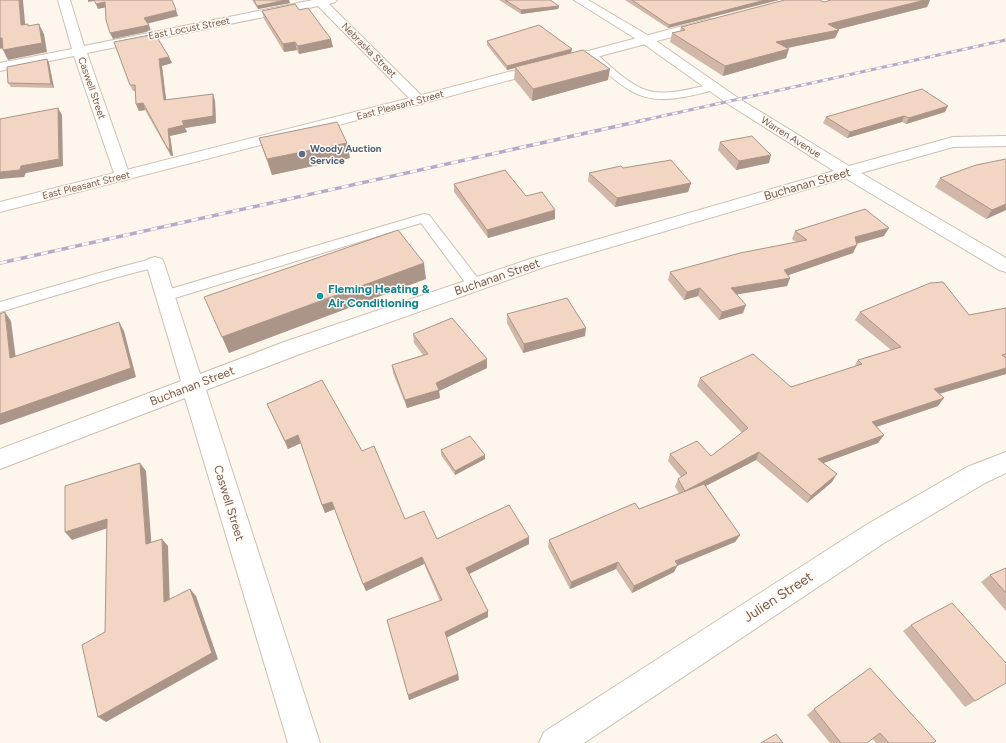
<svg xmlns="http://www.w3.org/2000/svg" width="1006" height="743" viewBox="0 0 1006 743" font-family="Figtree,sans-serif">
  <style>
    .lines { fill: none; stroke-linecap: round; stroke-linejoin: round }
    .lane-casing { stroke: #d1beb0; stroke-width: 2 }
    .street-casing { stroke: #d1beb0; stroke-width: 2 }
    .secondary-casing { stroke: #d6c0b0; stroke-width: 2 }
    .lane { fill: #fff; fill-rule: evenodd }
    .street { fill: #fff; fill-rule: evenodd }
    .secondary { fill: #fff; fill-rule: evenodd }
    .rail-far1-casing { stroke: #b9a8c9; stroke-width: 3 }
    .rail-casing { stroke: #b9a8c9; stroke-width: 3.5 }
    .rail-far1 { stroke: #fffaf3; stroke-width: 2; stroke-dasharray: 5.5; stroke-linecap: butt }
    .rail { stroke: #fffaf3; stroke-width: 2.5; stroke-dasharray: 7; stroke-linecap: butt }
    .wall { fill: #d1b7a8 }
    .shaded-wall { fill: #aa9588 }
    .building { fill: #f3d5c3; stroke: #aa9588 }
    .service-dot { fill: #5c6f8a; stroke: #fffaf3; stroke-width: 1.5 }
    .culture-dot { fill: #0f9aa8; stroke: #fffaf3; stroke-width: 1.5 }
    .labels { text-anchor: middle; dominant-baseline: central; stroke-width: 3; stroke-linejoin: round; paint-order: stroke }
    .far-street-label { font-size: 10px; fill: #7a5c4d; stroke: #fffaf3 }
    .far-service-label { font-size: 10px; font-weight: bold; fill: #4e5e75; stroke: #fffaf3; text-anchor: start }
    .street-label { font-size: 12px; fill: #7a5c4d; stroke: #fffaf3 }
    .culture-label { font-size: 12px; font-weight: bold; fill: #0d838f; stroke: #fffaf3; text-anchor: start }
    .near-street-label { font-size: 14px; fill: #7a5c4d; stroke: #fffaf3 }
  </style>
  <rect width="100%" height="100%" fill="#fdf6ec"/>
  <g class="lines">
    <g class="lane-casing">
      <path id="lane" d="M590,51L594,52C610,65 628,85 649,91C669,96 693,88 713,84L718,87L717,89C690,96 659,106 633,92C616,83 601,68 586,56L585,54L586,52Z
        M424,214L429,215L480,281L483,285L480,289L475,290L470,289L421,223L165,301L160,300L157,296L160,292Z
        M155,258L160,260L162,263L160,266L114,278L0,312V302L106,271Z"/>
    </g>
    <g class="street-casing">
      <path id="street" d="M58,0H70L84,46L313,0H337L335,2L329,4L426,100L424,103L419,104L414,103L318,6L87,53L130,176L128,179L122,181L116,179L74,56L0,71V63L72,49Z
        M574,0H588L649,36L738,98L849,166L953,137L1006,136V146L953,147L861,173L1006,258V272L999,270L845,178L547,266L300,354L206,390L320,743H288L185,398L0,469V449L181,381L146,263L148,259L155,257L162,259L164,263L200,374L284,342L533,258L834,171L728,104L641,42Z
        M1006,452V473L985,483L884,543L584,743H539L544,732L866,525L967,467Z"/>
    </g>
    <g class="secondary-casing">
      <path id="secondary" d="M709,19L713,20L715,23L713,26L424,103L0,212V202L414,97Z"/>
    </g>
    <use href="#lane" class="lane"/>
    <use href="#street" class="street"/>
    <use href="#secondary" class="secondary"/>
    <g class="rail-far1-casing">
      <path id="rail-far1" d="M640,121L1006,40"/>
    </g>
    <g class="rail-casing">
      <path id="rail" d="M0,263L645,120"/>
    </g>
    <use href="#rail-far1" class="rail-far1"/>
    <use href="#rail" class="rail"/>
  </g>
  <path class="wall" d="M252,0H289L290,3L258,9Z
    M499,0H550L559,6L558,9L521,14Z
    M625,0H779L668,28Z
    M831,0H930L927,7L838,29L839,30L835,38L787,48L786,58L723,76L670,42L672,33L680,31L681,27L824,2Z
    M299,10L333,47L299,54L297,50L284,52L264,19L262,11Z
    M487,41L571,53L608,80L532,101L514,79L515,68L507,70L487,45Z
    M169,57L172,63L162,66L166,100L213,94L215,101L216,123L185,128L187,132L170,136L173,156H171L145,110L139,111L136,104L135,91H133L130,85Z
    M47,59L49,63L54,88L11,87L8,83Z
    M945,112L906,124L902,122L847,138L823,123L826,117Z
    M259,138L350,158L272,175L264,153Z
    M720,142L769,163L736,170L718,150Z
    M1006,159V210L986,219L935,187L940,178Z
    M623,168L691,183L688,192L615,207L588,181L589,173Z
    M454,184L526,196L555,219L488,238L454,192Z
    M795,231L884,236L857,244L853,253L788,275L790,278L787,286L737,294L743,313L719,320L698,296L684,300L668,280L670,272L796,242L792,239Z
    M1006,308V374L939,393L938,406L876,427L884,435L878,443L823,463L832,482L807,503L756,460L706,486L740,535L735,542L677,566L674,572L632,593L616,569L570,589L548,547L549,540L639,509L679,493L675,487L678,479L681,477L668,461L670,454L711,456L742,433L697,386L700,378L791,387L854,367L858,360L891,350L855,320L860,312L969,315Z
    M507,314L585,336L523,353L507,323Z
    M413,334L487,359V368L439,391L440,398L407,408L393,373L392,365L423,355L414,343Z
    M267,404L362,451L405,519L437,539L529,544L469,574L488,611V617L446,637L458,674L459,680L409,700L408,695L440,601L424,564L366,591L335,509L325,513L301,443L288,449Z
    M441,450L485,455V459L455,475L441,455Z
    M1006,568V611L981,582L990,575Z
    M911,625L975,701L965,707L903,631Z
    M814,709L933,743H876L873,739L867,743H830L807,715Z"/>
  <path class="shaded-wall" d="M19,0H23L26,34L21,25Z
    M88,0H94V1L88,2Z
    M286,0H289L290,3L258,9L257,6Z
    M765,0H779L668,28L669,25Z
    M925,0H930L927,7L828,32L839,30L835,38L773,51L776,42L828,24Z
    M105,2L107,7L98,9L96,4Z
    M559,6L558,9L521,14V10Z
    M176,10L178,16L146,24L144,18Z
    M39,24L44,34L47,52L8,60L3,50Z
    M149,25L151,31L113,39L110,33Z
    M0,38H2L7,47L0,49Z
    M331,39L333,47L299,54L298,46Z
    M295,42L297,50L284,52L283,44Z
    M572,49L571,53L507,70V66Z
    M789,49L786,58L723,76L725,66Z
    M169,57L172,63L162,66L167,107L164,100L159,59Z
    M47,59L49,63L54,88L51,84Z
    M610,69L608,80L532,101L533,89Z
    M213,94L215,101L216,123L185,128L187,132L170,136L173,156H171L168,149V129L182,121Z
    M143,103L145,110L139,111L136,104Z
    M948,106L945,112L906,124L909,118Z
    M58,108L62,115L63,166L26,173L24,177L0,179V172L21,166Z
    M904,116L902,122L847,138L850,132Z
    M347,143L350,158L272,175L267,159Z
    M771,155L769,163L736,170L739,161Z
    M691,183L688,192L615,207L617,198Z
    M1006,204V210L986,219L992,210Z
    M555,210V219L488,238L487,230Z
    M889,228L884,236L851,245L855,237Z
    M857,245L853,253L780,278L784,270Z
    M424,263L426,279L229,353L222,337Z
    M790,278L787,286L728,296L731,288Z
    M700,288L698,296L684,300L687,292Z
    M746,305L743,313L719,320L722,312Z
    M5,312L11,321L17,367L10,358Z
    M119,322L124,331L136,377L0,425V414Z
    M586,328L585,336L523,353L524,344Z
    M487,359V368L439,391L440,398L407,408L405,400L436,383Z
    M1006,368V374L929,397L934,389Z
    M944,398L938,406L867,430L872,422Z
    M298,435L301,443L288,449L285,441Z
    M884,435L878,443L813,467L818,459Z
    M759,452L756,460L682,498L685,491Z
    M485,455V459L455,475V471Z
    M140,463L146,471L152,551L146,544Z
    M837,474L832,482L807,503L811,496Z
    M332,502L335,509L325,513L322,505Z
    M107,519L114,526L72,540L65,532Z
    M740,535L735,542L677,566L674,572L632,593L634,586L675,561Z
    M529,537V544L467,575L466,568Z
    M162,539L168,546L170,609L164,602Z
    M422,557L424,564L366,591L363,584Z
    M618,562L616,569L570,589L571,582Z
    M190,589L196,596L218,659L106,722L98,717Z
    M488,611V617L446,638L445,632Z
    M458,674L459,680L409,700L408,695Z"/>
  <path class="building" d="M0,0H19L21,25L28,24V26L39,24L42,43L3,50L2,38H0Z
    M94,0H172L176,10L144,18L149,25L110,33L106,20L105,2L96,4Z
    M254,0H286L257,6Z
    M505,0H550L559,6L521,10Z
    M632,0H765L669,25Z
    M785,0H819L824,2L831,0H925L828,24L839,30L776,42L789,49L725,66L672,33L685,30L681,27Z
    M295,4L299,10L308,8L331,39L298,46L295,42L283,44L262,11Z
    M539,25L572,49L507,66L487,41Z
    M155,34L169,57L159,59L164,100L213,94V116L182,121L184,125L168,129L170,149H168L143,103L136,104L135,85H130L114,42Z
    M583,50L610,69L533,89L515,67Z
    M47,59L51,84L8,83L7,67Z
    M922,89L948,106L909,118L904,116L850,132L826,117Z
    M58,108L59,159L21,166L20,170L0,172V119Z
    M337,122L347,143L267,159L259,138Z
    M752,136L771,155L739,161L720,142Z
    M1006,159V204L992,210L940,178L976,165Z
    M671,160L691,183L617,198L589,173L621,166L623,168Z
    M505,170L526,196L542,192L555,210L487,230L454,184Z
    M865,209L889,228L855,237L857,245L784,270L790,278L731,288L746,305L722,312L700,288L687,292L670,272L740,253L807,240L795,231Z
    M398,230L424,263L222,337L204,297Z
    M943,282L969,315L1006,308V354L1002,355L1006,358V368L934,389L944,398L872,422L884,435L818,459L837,474L811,496L759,452L685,491L678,479L687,473L670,454L697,441L711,456L748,428L700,378L753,354L791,387L862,364L858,360L901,347L860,312L930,283Z
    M567,298L586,328L524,344L507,314Z
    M5,312L10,358L119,322L131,368L0,414V314Z
    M452,318L487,359L436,383L439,390L405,400L392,365L428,354L413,334Z
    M322,380L362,451L374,446L405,519L424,511L437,539L509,505L529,537L466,568L488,611L445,632L458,674L408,695L387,620L442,600L422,557L363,584L332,502L322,505L298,435L285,441L267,404Z
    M470,436L485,455L455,471L441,450Z
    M140,463L146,544L162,539L164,602L190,589L212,653L98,717L82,645L105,632L107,519L65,532V486Z
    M704,484L740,535L675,561L678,565L634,586L618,562L571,582L549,540L635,503L639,509Z
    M1006,568V593L990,575Z
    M952,603L1006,663V683L975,701L911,625Z
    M870,668L936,741L933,743H889L880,733L867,743H841L814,709Z
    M776,734L783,743H761Z"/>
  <circle class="service-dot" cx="302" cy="154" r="4"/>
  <circle class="culture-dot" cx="320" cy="296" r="4"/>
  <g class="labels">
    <g class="far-street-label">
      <text transform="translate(189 28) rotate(-11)">East Locust Street</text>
      <text transform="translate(369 50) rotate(45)">Nebraska Street</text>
      <text transform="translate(92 88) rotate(71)">Caswell Street</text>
      <text transform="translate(400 105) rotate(-15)">East Pleasant Street</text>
      <text transform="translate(791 137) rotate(32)">Warren Avenue</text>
      <text transform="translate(86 185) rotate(-14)">East Pleasant Street</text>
    </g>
    <g class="far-service-label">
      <text x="310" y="148">Woody Auction<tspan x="310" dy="12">Service</tspan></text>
    </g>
    <g class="street-label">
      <text transform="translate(807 184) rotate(-16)">Buchanan Street</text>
      <text transform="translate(497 277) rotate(-19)">Buchanan Street</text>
      <text transform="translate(192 386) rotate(-21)">Buchanan Street</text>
      <text transform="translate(229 503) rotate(73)">Caswell Street</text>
    </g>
    <g class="culture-label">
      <text x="328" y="289">Fleming Heating &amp;<tspan x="328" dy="14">Air Conditioning</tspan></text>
    </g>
    <g class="near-street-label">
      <text transform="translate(778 597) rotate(-33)">Julien Street</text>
    </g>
  </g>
</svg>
